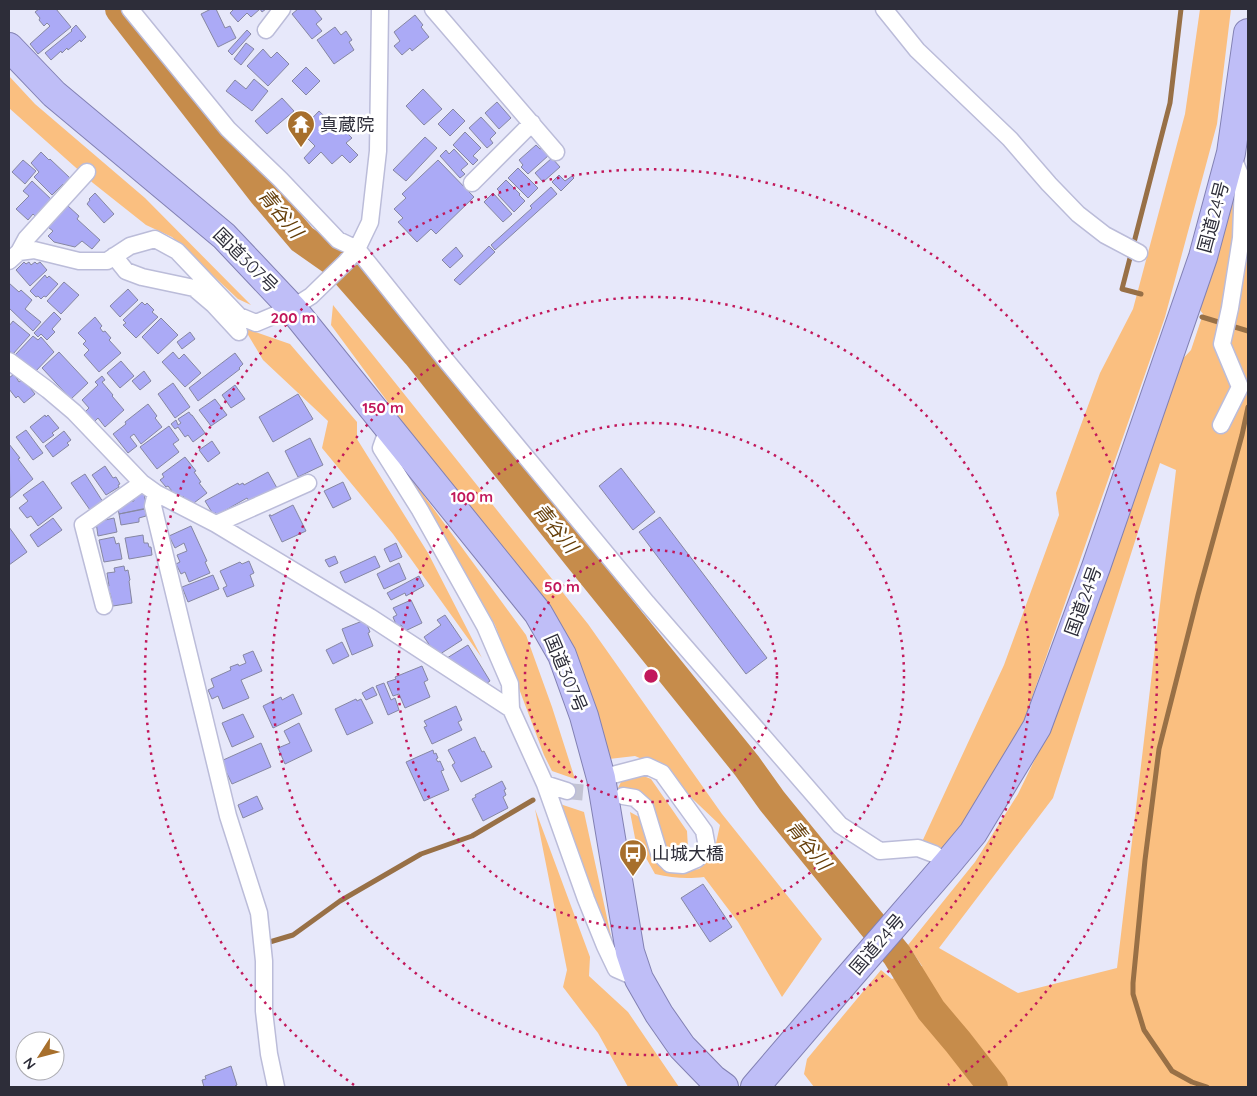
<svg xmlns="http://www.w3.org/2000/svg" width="1257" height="1096" viewBox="0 0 1257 1096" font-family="Quicksand,'Noto Sans JP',sans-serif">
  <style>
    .green { fill: #fabf80; fill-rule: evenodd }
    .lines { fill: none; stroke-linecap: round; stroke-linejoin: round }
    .stream { stroke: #987046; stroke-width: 5 }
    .river { stroke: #c68c4b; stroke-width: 30 }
    .building { fill: #abaaf6; stroke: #8687a2 }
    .minor-tunnel { stroke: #c2c3d3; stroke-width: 16; stroke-dasharray: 16 8; stroke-linecap: butt }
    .minor-casing { stroke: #bbbcd9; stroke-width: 19 }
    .trunk-casing { stroke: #8281b3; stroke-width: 30 }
    .minor { stroke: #fff; stroke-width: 16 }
    .trunk { stroke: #bfbef7; stroke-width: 28 }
    .ring { fill: none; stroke: #c2185b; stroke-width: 2.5; stroke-dasharray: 2.5 5 }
    .labels { text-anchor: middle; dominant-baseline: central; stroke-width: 5; stroke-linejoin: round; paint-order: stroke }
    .poi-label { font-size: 18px; fill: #2d2d39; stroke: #fff; text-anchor: start }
    .street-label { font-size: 18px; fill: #2d2d39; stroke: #fff }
    .water-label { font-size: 19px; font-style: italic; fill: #643d08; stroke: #fff }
    .centre { fill: #c2185b; stroke: #fff; stroke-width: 2.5 }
    .ring-label { font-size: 15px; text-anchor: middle; font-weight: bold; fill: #c2185b; stroke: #fff; stroke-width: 5; stroke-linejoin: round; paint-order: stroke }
  </style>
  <rect width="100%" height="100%" fill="#e7e8fa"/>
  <path class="green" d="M1200,9H1231L1217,124L1165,317L1022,726L945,855L921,844L1004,665L1059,515L1056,493L1100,373L1133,309L1185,114Z
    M9,76L35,104L145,198L251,305L238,299L172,237L146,225L93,183L9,108Z
    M1228,151L1248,203V1087H814L804,1074L807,1059L881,970L892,979L922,966L908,945L975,862L1018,794L1054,720L1178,364L1191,350L1203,314L1197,306ZM1160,463L1176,470L1117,968L1018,993L939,948L1053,798Z
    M333,305L588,624L722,814L822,939L782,997L738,922L704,877C686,879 673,878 655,874L635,838L630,812L641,818L680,872L699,869L713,857L720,825L658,766L635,756L609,759L480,527L331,325Z
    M244,328L290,344L357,422V439L428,553L482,658L393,534L322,448L328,421L263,360Z
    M403,467L526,635L552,707L575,779L552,771L544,755L495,625Z
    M636,773L651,779L687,831L688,848L680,854L668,855L642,800L617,790L622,780Z
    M560,804L584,812L614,950Z
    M535,809L590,957L589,976L628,1012L679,1087H628L598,1033L563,987L567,970Z"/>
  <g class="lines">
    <path class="stream" d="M1141,294L1122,289L1170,103L1181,9
      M1202,317L1248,331
      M263,944L293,935L340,901L421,854L472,836L533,800
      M1207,1087L1192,1082L1172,1071L1144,1030L1133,994V983L1145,860L1159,749L1198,595L1242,435L1248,407"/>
    <path class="river" d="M120,9L263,193L302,239L339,265L417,354L580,559L747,766L772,801L897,955L931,1010L958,1042L993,1087"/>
  </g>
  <path class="building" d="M39,9H56L71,27L38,54L30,44L50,26L47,23L44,26L39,20L40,18L35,12Z
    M211,9H216L225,28L230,26L236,38L218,47L201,14Z
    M234,9H266L262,12L260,9L251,17L247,13L238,22L230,13Z
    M298,9H314L322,19L316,24L322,31L312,39L292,14Z
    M415,15L423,25L421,27L429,37L412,51L410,48L402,55L394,46L400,41L394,32Z
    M76,25L86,37L81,42L80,40L68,50L67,48L62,53L61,51L51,60L45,53L72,31L71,30Z
    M335,27L341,35L346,31L352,40L349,42L354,50L334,64L317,40Z
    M247,30L251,34L232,55L228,51Z
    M246,43L254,49L241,65L234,59Z
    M263,49L271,58L277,52L289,64L268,86L247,66Z
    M306,67L320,81L306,95L292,81Z
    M254,79L268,91L252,111L226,91L235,80L246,89Z
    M423,89L442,109L424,125L406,106Z
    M282,98L294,111L267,134L255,121Z
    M497,102L511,118L499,129L485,113Z
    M453,109L465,121L450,136L438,124Z
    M319,111L338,129L343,125L349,131L347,133L352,138L346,143L358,155L350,163L342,155L332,164L321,152L309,164L304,158L315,146L300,131Z
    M481,117L496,133L490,139L493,143L487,148L469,128Z
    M465,132L481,148L473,156L478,160L473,165L453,145Z
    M425,137L437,148L406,181L393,170Z
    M536,145L540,149L542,148L549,155L528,174L521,167L523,165L519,160Z
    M454,149L468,164L461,170L465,174L460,178L440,156L446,150L449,154Z
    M41,152L49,160L50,159L70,178L64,185L63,184L52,195L34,177L39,172L31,163Z
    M552,158L560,167L543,182L535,173Z
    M23,160L36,171L25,184L12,172Z
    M438,160L474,197L436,234L431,229L417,242L398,222L403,218L394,209L406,198L402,194Z
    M518,168L538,188L528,198L508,178Z
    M559,175L565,181L572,176L574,178L561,191L552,182Z
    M506,180L520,194L519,195L525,201L514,212L498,195L500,192L497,189Z
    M32,181L52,200L36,217L33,214L28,220L16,209L29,196L23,191Z
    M551,187L557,194L495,250L491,245L532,208L530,206Z
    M95,193L114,214L104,223L87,204L90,200L89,199Z
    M493,193L512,214L503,222L484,202Z
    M68,206L79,216L77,219L100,240L92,249L82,241L75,247L54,242L48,236L53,231L48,227Z
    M489,246L495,252L460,285L454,280Z
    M456,247L463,256L450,268L442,260Z
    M24,262L26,264L29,262L31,265L35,262L37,264L40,262L47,270L30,286L16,270Z
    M45,275L47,278L49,276L58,284L46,297L44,296L41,299L38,296L36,297L30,291Z
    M64,282L79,295L61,314L47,301Z
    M9,283L19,292L21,290L32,300L25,309L41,322L33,331L9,308Z
    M128,289L138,300L120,317L110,306Z
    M142,302L145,305L147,303L154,310L152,312L158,317L136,338L123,325L126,323L123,320Z
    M54,312L61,319L52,329L55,332L47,340L41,334L38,337L34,333Z
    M95,317L102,326L100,328L103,332L105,331L111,338L109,340L121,353L99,372L84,355L89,350L83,344L86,341L78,333Z
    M161,318L178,335L158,354L142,337Z
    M13,321L30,335L13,354L9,351V326Z
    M190,332L195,339L182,349L177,342Z
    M33,336L38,340L41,337L54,352L34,373L15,355Z
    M59,352L88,383L71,399L42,368Z
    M173,352L179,359L184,354L201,373L185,387L162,362Z
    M235,353L243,364L239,368L240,369L198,401L189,388Z
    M121,361L134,376L120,388L107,373Z
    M144,371L151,381L140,390L132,381Z
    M14,374L19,382L23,379L35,394L24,403L18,396L16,398L9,389V378Z
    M102,376L105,380L102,382L113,395L112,396L124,410L105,427L98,418L94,422L85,412L89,408L82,400L98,385L95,382Z
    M173,383L190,407L175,418L158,394Z
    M235,385L245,399L231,408L222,395Z
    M298,394L313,419L273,442L259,417Z
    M215,399L227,415L211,426L199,410Z
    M148,404L157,416L155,418L162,427L141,444L134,434L130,437L137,446L128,453L113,434L126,424L125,422Z
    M189,412L191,415H192L205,433L193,442L188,435L185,437L178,427L175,429L171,424L176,420L178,425L181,423L178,419Z
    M45,415L46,417L48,415L59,428L52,433L54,435L43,443L30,427Z
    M169,426L179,440L173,444L179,452L157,469L140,447Z
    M26,430L43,453L33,460L16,437Z
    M64,431L71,440L67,443L69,445L53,457L45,446Z
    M310,438L323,465L298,477L285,451Z
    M212,441L220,453L208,462L199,450Z
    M9,444L20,458L18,459L33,479L10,498Z
    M185,457L196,471L194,472L201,482L199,483L207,493L190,506L183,496L179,500L168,486L166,487L160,480L164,477L162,474Z
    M105,466L113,478L116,477L120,484L118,485L119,487L106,495L92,475Z
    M621,468L655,512L633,530L599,486Z
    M268,472L277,488L256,500L249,501L247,498L217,515L216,513L213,514L205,501L238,483L239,485L243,483L244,485Z
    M85,474L103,502L90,510L71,483Z
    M43,481L62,508L38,526L31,516L27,518L19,508L28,501L23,495Z
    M343,482L351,499L333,508L324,491Z
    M144,494L147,508L119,514L117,504L134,501L133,496Z
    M293,505L306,531L282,542L269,515H271V516Z
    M145,509L146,516L139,518V522L121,525L119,514Z
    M660,517L767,658L746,674L639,532Z
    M53,518L62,530L38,547L30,535Z
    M114,518L117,532L98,536L96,522Z
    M191,526L207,561L205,562L210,573L189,582L185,572L181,574L176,564L180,562L177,555L187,551L184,543L175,548L169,536Z
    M9,527L27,552L9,565Z
    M143,535L144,543H148L149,547H151L152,555L129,559L125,538Z
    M114,537L116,544L119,543L122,559L104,562L99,540Z
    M396,543L402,557L390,562L384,549Z
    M335,556L338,563L329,567L325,560Z
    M375,556L380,567L345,583L340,572Z
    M249,561L254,573L250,575L254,586L227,597L223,588L227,586L220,571L240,562L242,564Z
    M399,563L406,579L384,589L377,574Z
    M124,566L125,571L128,570L130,580L129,581L132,603L113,606L110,593H108L106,586H109L107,573L115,572L114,568Z
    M213,575L219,589L188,602L182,587Z
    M419,576L424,586L406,596L405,593L391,600L387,593Z
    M411,600L422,623L405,631L401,625L397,627L393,617L397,615L393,608Z
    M445,615L462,640L437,656L424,637L441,625L437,620Z
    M365,620L370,632L368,633L373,646L352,655L342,629Z
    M342,642L349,656L333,664L326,650Z
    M468,645L490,681L483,686L447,658Z
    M253,651L262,671L241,680L249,698L223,709L218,696L212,699L208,690L214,687L211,679L231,670L230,667L238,664L239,666L246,663L243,655Z
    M422,666L428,680L424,682L430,697L405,708L399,694L393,696L387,682L396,679L395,677Z
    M384,683L391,700L395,698L399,710L388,715L376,686Z
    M373,687L377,695L366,700L362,693Z
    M293,694L302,714L273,728L263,706L281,697L282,700Z
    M356,699L357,701L361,699L373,723L347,735L335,709Z
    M456,706L462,720L458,722L462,730L432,744L424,727L427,726L424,721Z
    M243,714L254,737L232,747L222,723Z
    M299,723L312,751L285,764L278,748L290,743L284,731Z
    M475,737L482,752L484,751L492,767L461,782L452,765L455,763L448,750Z
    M261,743L271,767L232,784L221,761Z
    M433,750L434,754L436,753L438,758L436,759L438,762L440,761L444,770L441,771L449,790L424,801L406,762Z
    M502,781L506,789L504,790L506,795L503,797L508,808L483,821L472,799L476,797L475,795Z
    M257,796L263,809L243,818L238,805Z
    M703,884L732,927L710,942L681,898Z
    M231,1066L237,1085L235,1086L236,1087H203H204L202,1080L206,1079L205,1076Z"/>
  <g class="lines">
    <path class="minor-tunnel" d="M567,791L612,795"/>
    <g class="minor-casing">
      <path id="minor" d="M130,9L228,129L280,179L338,240L357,249L449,364L647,603L840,825L880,851L918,848L934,854L948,863
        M433,9L556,152
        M884,9L917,50L1010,139L1049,184L1078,214L1105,235L1139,253
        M266,30L282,9
        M472,183L532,123
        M19,252L34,250L79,261H107L130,246L155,239L177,251L239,316L256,323L292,308L311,296L346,262L357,249L370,222L378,151L380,9
        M114,256L126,271L142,277L194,288L214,305L239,332
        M9,261L19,252L26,239L87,172
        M9,361L48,390L74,412L142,483L156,493L216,524L370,617L511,709
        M386,424V434L381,448L420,510L485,626L510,684L511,709L545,784L586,899L605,946L616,969L639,979
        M1221,425L1240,387L1222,344L1230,308L1241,238L1243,182L1232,155
        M156,493L153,506L228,816L259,913L264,961V1011L269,1054L276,1087
        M216,524L308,483
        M104,606L83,525L142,483
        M601,778L647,766L662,773L704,831L707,847L697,859L683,865L670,864L659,853L645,807L635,798L623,796
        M545,784L567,791"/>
    </g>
    <g class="trunk-casing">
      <path id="trunk" d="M9,47L54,94L224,236L292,308L538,613L562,655L584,716L601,778L630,952L639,979L659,1014L682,1047L713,1079L724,1087
        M755,1087L850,976L948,863L973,833L1037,727L1096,567L1203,257L1231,153L1248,33"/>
    </g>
    <use href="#minor" class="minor"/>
    <use href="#trunk" class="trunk"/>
  </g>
  <g class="ring">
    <circle cx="651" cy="676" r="126"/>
    <circle cx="651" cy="676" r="253"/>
    <circle cx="651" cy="676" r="379"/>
    <path d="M354 1085A506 506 0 1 1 948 1085"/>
  </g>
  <defs>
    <g id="temple-pin" transform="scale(1.4375)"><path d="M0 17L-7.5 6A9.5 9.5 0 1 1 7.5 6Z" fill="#a76f2c" stroke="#fff"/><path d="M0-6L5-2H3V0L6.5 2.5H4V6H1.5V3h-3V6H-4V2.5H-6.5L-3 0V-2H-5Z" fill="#fff"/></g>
    <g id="bus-pin" transform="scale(1.4375)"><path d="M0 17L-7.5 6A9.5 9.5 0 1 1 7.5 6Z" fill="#a76f2c" stroke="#fff"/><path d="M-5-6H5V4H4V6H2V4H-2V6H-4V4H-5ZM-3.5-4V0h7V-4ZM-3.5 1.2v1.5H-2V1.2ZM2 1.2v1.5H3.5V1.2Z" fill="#fff"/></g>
  </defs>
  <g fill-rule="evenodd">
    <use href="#temple-pin" x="301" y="124"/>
    <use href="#bus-pin" x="633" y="853"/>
  </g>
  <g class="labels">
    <g class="poi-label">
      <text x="320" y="124">真蔵院</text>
      <text x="652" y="853">山城大橋</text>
    </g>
    <g class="street-label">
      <text transform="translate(1213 217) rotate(-75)">国道24号</text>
      <text transform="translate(246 260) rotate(45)">国道307号</text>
      <text transform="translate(1083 601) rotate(-70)">国道24号</text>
      <text transform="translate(566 673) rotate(67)">国道307号</text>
      <text transform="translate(877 944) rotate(-49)">国道24号</text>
    </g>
    <g class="water-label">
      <text transform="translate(281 213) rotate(51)">青谷川</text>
      <text transform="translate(556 528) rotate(51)">青谷川</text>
      <text transform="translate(809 845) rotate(51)">青谷川</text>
    </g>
  </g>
  <circle cx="651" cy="676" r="8" class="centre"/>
  <g class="ring-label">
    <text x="293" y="323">200 m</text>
    <text x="383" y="413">150 m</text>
    <text x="472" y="502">100 m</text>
    <text x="562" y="592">50 m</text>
  </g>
  <rect width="1257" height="1096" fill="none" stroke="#2d2d39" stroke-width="20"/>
  <g transform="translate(40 1056) rotate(234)"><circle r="24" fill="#ffffff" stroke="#ababb0"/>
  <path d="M0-4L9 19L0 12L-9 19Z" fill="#a76f2c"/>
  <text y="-8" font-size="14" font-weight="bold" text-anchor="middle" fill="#2d2d39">N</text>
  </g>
</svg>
